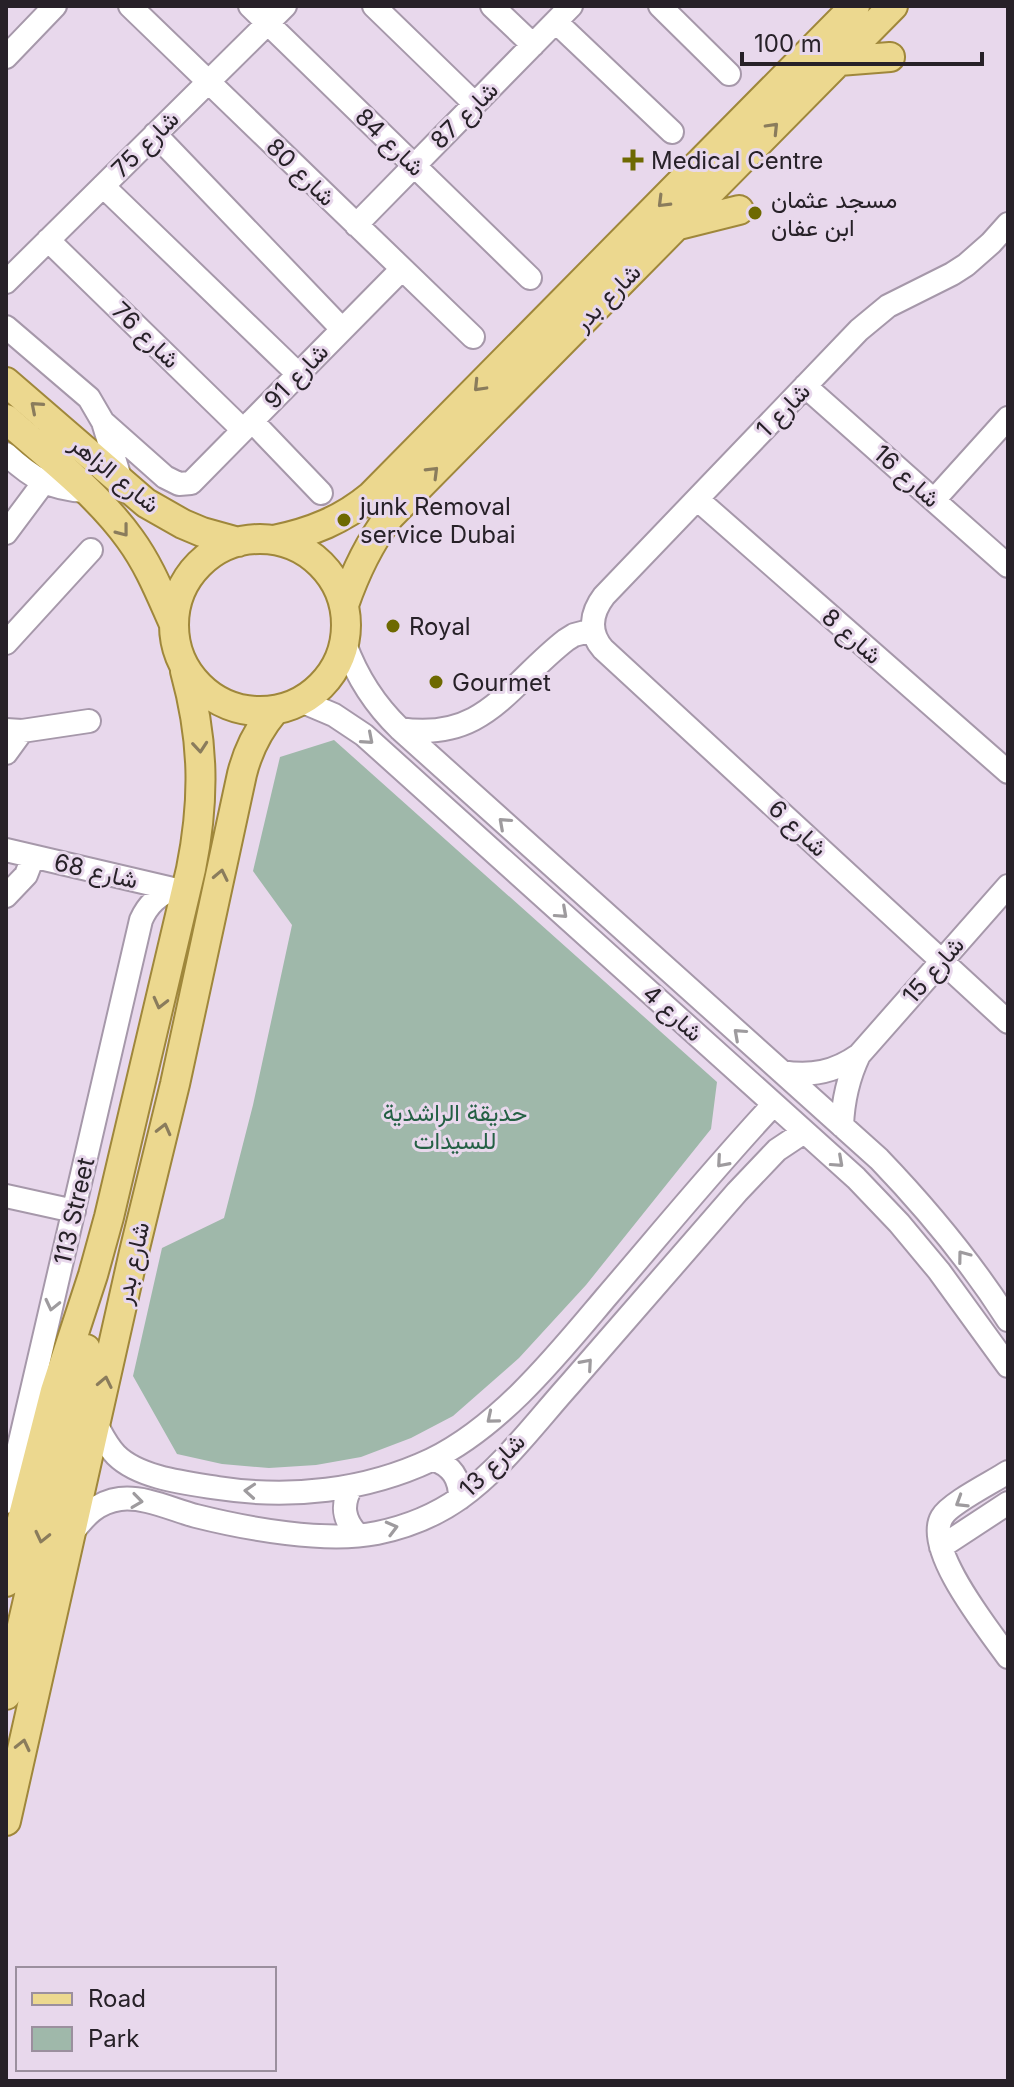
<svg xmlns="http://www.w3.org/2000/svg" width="1014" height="2087" viewBox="0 0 1014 2087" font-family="Inter,Vazirmatn,sans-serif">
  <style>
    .green { fill: #9fb8aa }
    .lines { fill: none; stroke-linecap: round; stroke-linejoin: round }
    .minor-casing { stroke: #a698aa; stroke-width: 26 }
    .major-casing { stroke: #9f873b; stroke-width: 32 }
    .minor { stroke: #fff; stroke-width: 22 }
    .major { stroke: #ecd88f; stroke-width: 28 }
    .oneway { stroke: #8a7c5c }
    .oneway2 { stroke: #9e9b9e }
    .poi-dot { fill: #6e6901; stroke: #e8d8ec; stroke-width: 3 }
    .labels { text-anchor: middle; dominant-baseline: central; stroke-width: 6; stroke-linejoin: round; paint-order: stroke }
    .street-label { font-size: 24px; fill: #272128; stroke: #e8d8ec }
    .poi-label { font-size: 24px; fill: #272128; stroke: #e8d8ec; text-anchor: start }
    .park-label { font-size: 24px; fill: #246044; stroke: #e8d8ec }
  </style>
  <rect width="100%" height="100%" fill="#e8d8ec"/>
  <path class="green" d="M334,740L717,1082L711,1129L586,1285L519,1358L453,1416L411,1438L361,1457L316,1465L269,1468L222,1464L177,1454L133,1376L162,1248L224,1218L253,1105L292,925L253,871L280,757Z"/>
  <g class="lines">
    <g class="minor-casing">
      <path id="minor" d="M130,6L473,337
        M250,6L530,278
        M374,6L475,104
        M492,6L533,45
        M660,6L729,74
        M556,22L672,132
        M6,57L55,6
        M155,134L342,329
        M103,186L298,374
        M1008,224L991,243L966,265L952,274L888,306L859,330L604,596C591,613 588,632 603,649L1008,1022
        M356,225L571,6
        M48,240L243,430
        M6,282L285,6
        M6,327L89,398L103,422L121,481
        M805,386L1008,566
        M252,421L321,493
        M103,422L165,477L179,484L191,483L402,269
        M6,454C32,478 50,489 86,491
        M697,499L1008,772
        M934,500L1008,418
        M6,533L44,482
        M6,643L91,550
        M345,644C357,677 374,704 400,729L879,1159C927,1209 971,1262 1008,1320
        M301,701L334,715L364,735L856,1178L899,1223L939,1271L1008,1366
        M400,729C485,742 508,685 566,640L574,635L593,630
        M6,730L22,731L89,721
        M6,753L22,731
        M6,850L177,890
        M6,896L26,875L33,857
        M782,1072C811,1077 835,1072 859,1055L1008,886
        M842,1126C843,1100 848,1078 859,1055
        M6,1196L74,1211
        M96,1424C102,1435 107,1446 116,1455C139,1478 186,1483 218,1488C290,1499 365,1491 431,1460C501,1426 558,1354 607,1296C662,1232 716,1166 774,1104
        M433,1459C452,1466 460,1478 460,1498
        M1008,1472C993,1482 950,1503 942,1517C923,1549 989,1630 1008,1657
        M352,1486C341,1504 343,1520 358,1535
        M6,1502L141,920C148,904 158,895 174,889
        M72,1533C85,1516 97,1502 120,1499C145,1496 173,1510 196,1516C248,1529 325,1543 377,1533C406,1527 436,1515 460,1498C503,1467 535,1423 570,1384C625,1320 681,1256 737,1192L777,1150L804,1132
        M941,1547L1008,1503"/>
    </g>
    <g class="major-casing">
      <path id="major" d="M839,61L890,57
        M679,225L739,210
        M6,382L146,503L183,524L202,532L238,542
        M6,419C49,457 97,493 130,539C149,565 160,593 173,622
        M174 625a86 86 0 1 1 172 0a86 86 0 1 1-172 0Z
        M274,540C312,532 342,520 371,496L855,6
        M344,605C355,573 368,545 389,517L893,6
        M6,1582L55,1391L93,1275L109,1217L191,869C205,799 204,740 185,671
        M6,1695L86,1349
        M6,1821L134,1252L175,1084L242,774C248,750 258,730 274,711"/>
    </g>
    <use href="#minor" class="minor"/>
    <use href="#major" class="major"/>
  </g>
  <defs><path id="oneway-chevron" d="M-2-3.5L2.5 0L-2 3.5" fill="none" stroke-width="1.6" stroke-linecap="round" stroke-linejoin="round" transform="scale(2)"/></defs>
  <g class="oneway">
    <use href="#oneway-chevron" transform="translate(773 128) rotate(-46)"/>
    <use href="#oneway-chevron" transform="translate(663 202) rotate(135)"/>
    <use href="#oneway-chevron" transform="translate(479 386) rotate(134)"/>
    <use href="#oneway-chevron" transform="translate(36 407) rotate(-139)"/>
    <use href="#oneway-chevron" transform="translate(433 472) rotate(-45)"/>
    <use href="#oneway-chevron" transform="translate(123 531) rotate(52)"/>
    <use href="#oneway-chevron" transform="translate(200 747) rotate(85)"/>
    <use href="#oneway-chevron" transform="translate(221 875) rotate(-78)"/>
    <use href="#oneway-chevron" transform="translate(160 1003) rotate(104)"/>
    <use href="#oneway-chevron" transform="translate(164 1129) rotate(-76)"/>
    <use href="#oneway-chevron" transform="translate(105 1382) rotate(-78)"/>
    <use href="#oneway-chevron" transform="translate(42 1537) rotate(103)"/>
    <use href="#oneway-chevron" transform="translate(23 1745) rotate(-77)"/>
  </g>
  <g class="oneway2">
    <use href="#oneway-chevron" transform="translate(368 739) rotate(41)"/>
    <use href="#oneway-chevron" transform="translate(504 823) rotate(-138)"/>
    <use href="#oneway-chevron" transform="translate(562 913) rotate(42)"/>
    <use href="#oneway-chevron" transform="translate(739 1034) rotate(-138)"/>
    <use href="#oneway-chevron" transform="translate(722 1162) rotate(131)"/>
    <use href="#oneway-chevron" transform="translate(838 1162) rotate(42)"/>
    <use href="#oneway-chevron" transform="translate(963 1256) rotate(-127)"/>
    <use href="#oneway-chevron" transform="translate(52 1305) rotate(103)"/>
    <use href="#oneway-chevron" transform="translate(587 1364) rotate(-49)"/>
    <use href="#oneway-chevron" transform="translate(492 1418) rotate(140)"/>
    <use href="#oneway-chevron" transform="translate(250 1491) rotate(-176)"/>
    <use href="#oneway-chevron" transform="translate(137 1501) rotate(8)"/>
    <use href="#oneway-chevron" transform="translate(961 1502) rotate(148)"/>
    <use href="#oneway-chevron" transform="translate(392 1528) rotate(-15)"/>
  </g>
  <g class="poi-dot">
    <path d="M629 148h8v8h8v8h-8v8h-8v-8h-8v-8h8z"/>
    <circle cx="755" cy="213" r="8"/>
    <circle cx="344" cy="520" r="8"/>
    <circle cx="393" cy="626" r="8"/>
    <circle cx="436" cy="682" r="8"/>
  </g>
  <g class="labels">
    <g class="street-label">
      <text transform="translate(464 115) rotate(-45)">شارع 87</text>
      <text transform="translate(390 142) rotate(44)">شارع 84</text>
      <text transform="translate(145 144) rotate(-45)">شارع 75</text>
      <text transform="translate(301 172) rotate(44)">شارع 80</text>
      <text transform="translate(607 297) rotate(-45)">شارع بدر</text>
      <text transform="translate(146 335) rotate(44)">شارع 76</text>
      <text transform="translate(296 376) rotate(-46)">شارع 91</text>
      <text transform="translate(783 410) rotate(-46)">شارع 1</text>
      <text transform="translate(115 474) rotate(39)">شارع الزاهر</text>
      <text transform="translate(907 476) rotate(42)">شارع 16</text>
      <text transform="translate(852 636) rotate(41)">شارع 8</text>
      <text transform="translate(798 828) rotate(43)">شارع 6</text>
      <text transform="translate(96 871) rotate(13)">شارع 68</text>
      <text transform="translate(933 970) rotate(-49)">شارع 15</text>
      <text transform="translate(673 1013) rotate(42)">شارع 4</text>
      <text transform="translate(74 1211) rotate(-77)">113 Street</text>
      <text transform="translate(132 1263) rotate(-77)">شارع بدر</text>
      <text transform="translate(492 1465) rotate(-44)">شارع 13</text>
    </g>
    <g class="poi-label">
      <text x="651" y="160">Medical Centre</text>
      <text x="771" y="199">مسجد عثمان<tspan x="771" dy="28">ابن عفان</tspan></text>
      <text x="360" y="506">junk Removal<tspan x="360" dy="28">service Dubai</tspan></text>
      <text x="409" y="626">Royal</text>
      <text x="452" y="682">Gourmet</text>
    </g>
    <g class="park-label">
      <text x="455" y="1112">حديقة الراشدية<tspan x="455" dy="28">للسيدات</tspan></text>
    </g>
  </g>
  <rect width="1014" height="2087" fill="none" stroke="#272128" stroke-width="16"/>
  <rect x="16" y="1967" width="260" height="104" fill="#e8d8ec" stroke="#9b8f9e" stroke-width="2"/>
  <rect x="32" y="1993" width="40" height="12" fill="#ecd88f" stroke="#9b8f9e" stroke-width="2"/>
  <text x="88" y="2007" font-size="24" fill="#272128">Road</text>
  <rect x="32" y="2027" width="40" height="24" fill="#9fb8aa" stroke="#9b8f9e" stroke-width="2"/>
  <text x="88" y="2047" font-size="24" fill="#272128">Park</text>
  <path d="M742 52v12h240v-12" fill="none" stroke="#272128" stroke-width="4"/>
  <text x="754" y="52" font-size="24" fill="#272128" stroke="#e8d8ec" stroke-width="6" paint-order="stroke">100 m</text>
</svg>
